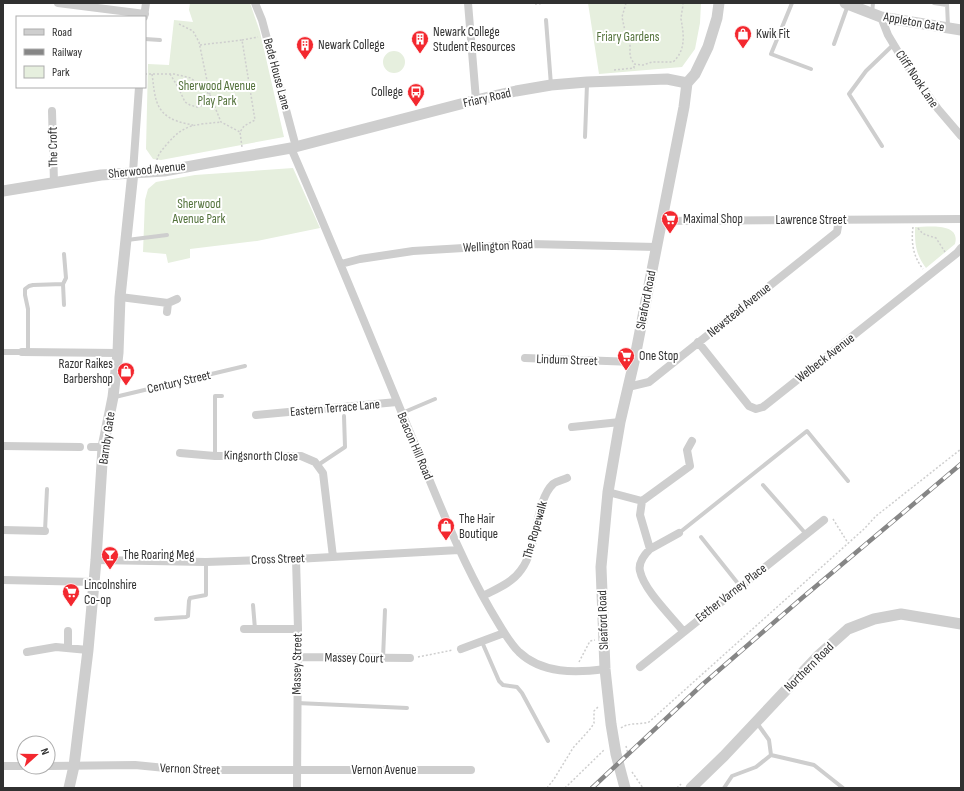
<svg xmlns="http://www.w3.org/2000/svg" width="964" height="791" viewBox="0 0 964 791" font-family="'Sofia Sans Condensed',sans-serif">
  <style>
    .green { fill: #e6efde }
    .lines { fill: none; stroke-linecap: round; stroke-linejoin: round }
    .path { stroke: #cecece; stroke-width: 1.5; stroke-dasharray: 2 2; stroke-linecap: butt }
    .service { stroke: #cecece; stroke-width: 4 }
    .pedestrian { stroke: #cecece; stroke-width: 6 }
    .minor { stroke: #cecece; stroke-width: 8 }
    .tertiary { stroke: #cecece; stroke-width: 11 }
    .rail-casing { stroke: #868686; stroke-width: 4.5 }
    .rail { stroke: #fff; stroke-width: 3; stroke-dasharray: 9; stroke-linecap: butt }
    .labels { text-anchor: middle; dominant-baseline: central; stroke-width: 4; stroke-linejoin: round; paint-order: stroke }
    .street-label { font-size: 13px; fill: #313131; stroke: #fff }
    .poi-label { font-size: 13px; fill: #313131; stroke: #fff; text-anchor: start }
    .park-label { font-size: 13px; fill: #52713a; stroke: #fff }
  </style>
  <rect width="100%" height="100%" fill="#fff"/>
  <path class="green" d="M190,3H250L260,32L284,137L161,160L153,159L146,149L148,64L169,65L174,20L193,22L189,10Z
    M588,3H701L700,23L695,49L682,67L599,74Z
    M383 62a11 11 0 1 1 22 0a11 11 0 1 1-22 0Z
    M293,168L320,228L257,241L190,249V258L168,263L166,254L143,252L145,200L148,189L156,182L195,175Z
    M915,227C928,227 961,222 955,244L926,268C915,253 915,244 915,227Z"/>
  <g class="lines">
    <path class="path" d="M626,3L622,17L625,31L630,40V56L634,64
      M535,4L546,3
      M179,24L193,31L199,42L210,95
      M242,40L258,37
      M200,45L242,40L255,120L244,126L240,132L242,147
      M634,64L643,65L652,62H673C686,50 684,35 681,19C681,15 683,8 683,3
      M614,70L634,68V64
      M145,74H174L191,78L210,95L221,122L240,132
      M152,74C155,95 154,113 177,121C182,123 188,124 193,125
      M170,74L178,87L185,102L190,105L197,107L213,102
      M157,160C158,154 163,149 167,144C185,123 195,125 221,122
      M913,227C911,243 913,256 923,269
      M918,228C923,236 928,235 936,238L945,252
      M833,519L848,543
      M418,657L453,650
      M579,662L590,641L595,640
      M621,728C629,722 640,725 649,722L864,529L876,516L961,449
      M626,746L629,758
      M632,772L643,788
      M547,788L554,779L573,748L591,728L594,723V711L599,706
      M565,788L604,750
      M677,788L681,784"/>
    <path class="service" d="M792,3L771,54L811,69
      M934,3L947,5
      M947,3L948,27
      M872,13L873,3
      M546,20L551,85
      M145,39L160,40
      M834,44L848,5
      M585,137L587,84
      M882,146L849,94L866,71L893,45
      M127,240L167,235
      M64,254L66,278L63,284L64,305
      M28,352V309L25,295V289L29,286L33,285L63,284
      M115,397L245,366
      M402,413L435,399
      M215,456V396H222
      M318,465L345,447L344,416
      M763,485L806,534
      M45,531L47,489
      M679,533L807,431L848,481
      M701,537L740,586
      M253,605L255,629
      M156,619L186,617L188,616L189,601L190,598L206,595V562
      M482,642L499,681L503,685L517,687L522,693L548,741
      M383,658L385,610
      M297,703L407,708
      M771,755L814,765L843,788
      M724,788L732,776L756,767L771,755L769,740L757,723"/>
    <path class="pedestrian" d="M3,352H22"/>
    <path class="minor" d="M58,3L145,14
      M255,3L262,20L296,147
      M468,3L476,100
      M144,17L146,3
      M881,17L888,35L903,60L938,109L961,136
      M52,111L54,183
      M291,148C338,256 382,365 427,474C446,520 465,566 490,609C499,624 507,640 519,652C542,674 576,673 605,669
      M133,172L139,87
      M661,221L961,219
      M341,264L360,259L413,251L531,244L656,247
      M120,297L168,303L177,299
      M167,312L168,303
      M698,342L749,406L756,409L763,407L957,253L961,248
      M22,352L118,353
      M525,358L634,362
      M628,387L649,382L837,232L839,220
      M256,415L397,402
      M572,427L620,422
      M3,446L80,447
      M91,447H103
      M180,453L215,456H301L315,462L323,473L333,557
      M608,492L642,501L640,515L650,549L679,533
      M642,501L690,466L687,450L692,441
      M3,530L45,531
      M650,549C645,554 638,563 640,571C644,590 670,615 683,631
      M296,559L298,629L297,788
      M96,560L206,562L296,559L459,550
      M3,580L94,582
      M483,596C496,589 512,583 521,570C538,548 535,501 553,484C557,481 563,480 567,478
      M244,629H298
      M68,648V631
      M461,649L504,633
      M27,652L56,647L88,650
      M297,657L410,658
      M640,667L824,520
      M3,766H24
      M48,766L135,765L186,770H471"/>
    <path class="tertiary" d="M845,3L881,17L961,30
      M3,191L101,175L164,171L291,148L476,100L516,91L551,85L587,82L667,79L687,83
      M69,788L74,766L88,650L96,560L103,447L113,397L118,353L120,297L133,172
      M625,788L616,754L611,724L605,669L601,567L608,492L620,422L634,362L684,107L687,83L695,74L708,47L717,18L719,3
      M691,788L724,756L819,655L848,629L874,619L901,614L961,624"/>
    <g class="rail-casing">
      <path id="rail" d="M592,788L703,684L802,598L961,464"/>
    </g>
    <use href="#rail" class="rail"/>
  </g>
  <defs>
    <g id="shop-pin" transform="scale(0.9)"><path d="M0 17L-7.5 6A9.5 9.5 0 1 1 7.5 6Z" fill="#f3282f" stroke="#fff"/><path d="M-5-2.5h2.3a2.7 3.5 0 0 1 5.4 0H5L5.5 6h-11ZM-1.5-2.5h3a1.5 2.3 0 0 0-3 0Z" fill="#fff"/></g>
    <g id="building-pin" transform="scale(0.9)"><path d="M0 17L-7.5 6A9.5 9.5 0 1 1 7.5 6Z" fill="#f3282f" stroke="#fff"/><path d="M-4-6H4V6H1V3H-1V6H-4ZM-2.5-4.3h1.7v1.8h-1.7ZM.8-4.3h1.7v1.8H.8ZM-2.5-1h1.7V.8h-1.7ZM.8-1h1.7V.8H.8Z" fill="#fff"/></g>
    <g id="bus-pin" transform="scale(0.9)"><path d="M0 17L-7.5 6A9.5 9.5 0 1 1 7.5 6Z" fill="#f3282f" stroke="#fff"/><path d="M-5-6H5V4H4V6H2V4H-2V6H-4V4H-5ZM-3.5-4V0h7V-4ZM-3.5 1.2v1.5H-2V1.2ZM2 1.2v1.5H3.5V1.2Z" fill="#fff"/></g>
    <g id="supermarket-pin" transform="scale(0.9)"><path d="M0 17L-7.5 6A9.5 9.5 0 1 1 7.5 6Z" fill="#f3282f" stroke="#fff"/><path d="M-6-5.5h2.5l.6 2H6L4.5 2H-2.5L-4.4-4H-6ZM-1.5 3.2a1.3 1.3 0 1 0 .1 0ZM3 3.2a1.3 1.3 0 1 0 .1 0Z" fill="#fff"/></g>
    <g id="bar-pin" transform="scale(0.9)"><path d="M0 17L-7.5 6A9.5 9.5 0 1 1 7.5 6Z" fill="#f3282f" stroke="#fff"/><path d="M-6-5H6L.8 .8V4.5H3.5V6h-7V4.5H-.8V.8Z" fill="#fff"/></g>
  </defs>
  <g fill-rule="evenodd">
    <use href="#shop-pin" x="743" y="34"/>
    <use href="#building-pin" x="420" y="39"/>
    <use href="#building-pin" x="305" y="45"/>
    <use href="#bus-pin" x="416" y="92"/>
    <use href="#supermarket-pin" x="670" y="219"/>
    <use href="#supermarket-pin" x="626" y="356"/>
    <use href="#shop-pin" x="126" y="371"/>
    <use href="#shop-pin" x="446" y="526"/>
    <use href="#bar-pin" x="110" y="555"/>
    <use href="#supermarket-pin" x="71" y="592"/>
  </g>
  <g class="labels">
    <g class="street-label">
      <text transform="translate(914 22) rotate(10)">Appleton Gate</text>
      <text transform="translate(277 74) rotate(75)">Bede House Lane</text>
      <text transform="translate(917 79) rotate(56)">Cliff Nook Lane</text>
      <text transform="translate(487 98) rotate(-13)">Friary Road</text>
      <text transform="translate(53 147) rotate(-91)">The Croft</text>
      <text transform="translate(147 170) rotate(-6)">Sherwood Avenue</text>
      <text x="811" y="220">Lawrence Street</text>
      <text transform="translate(498 246) rotate(-3)">Wellington Road</text>
      <text transform="translate(646 300) rotate(-79)">Sleaford Road</text>
      <text transform="translate(739 310) rotate(-39)">Newstead Avenue</text>
      <text transform="translate(825 358) rotate(-38)">Welbeck Avenue</text>
      <text transform="translate(567 360) rotate(2)">Lindum Street</text>
      <text transform="translate(179 382) rotate(-13)">Century Street</text>
      <text transform="translate(335 408) rotate(-5)">Eastern Terrace Lane</text>
      <text transform="translate(107 438) rotate(-82)">Barnby Gate</text>
      <text transform="translate(415 446) rotate(67)">Beacon Hill Road</text>
      <text transform="translate(261 456) rotate(1)">Kingsnorth Close</text>
      <text transform="translate(535 530) rotate(-74)">The Ropewalk</text>
      <text transform="translate(278 559) rotate(-2)">Cross Street</text>
      <text transform="translate(731 593) rotate(-38)">Esther Varney Place</text>
      <text transform="translate(603 620) rotate(-92)">Sleaford Road</text>
      <text transform="translate(354 658) rotate(1)">Massey Court</text>
      <text transform="translate(297 664) rotate(-89)">Massey Street</text>
      <text transform="translate(809 667) rotate(-45)">Northern Road</text>
      <text transform="translate(190 769) rotate(2)">Vernon Street</text>
      <text x="384" y="770">Vernon Avenue</text>
    </g>
    <g class="poi-label">
      <text x="433" y="32">Newark College<tspan x="433" dy="15">Student Resources</tspan></text>
      <text x="756" y="34">Kwik Fit</text>
      <text x="318" y="45">Newark College</text>
      <text x="403" y="92" text-anchor="end">College</text>
      <text x="683" y="219">Maximal Shop</text>
      <text x="639" y="356">One Stop</text>
      <text x="113" y="364" text-anchor="end">Razor Raikes<tspan x="113" dy="15">Barbershop</tspan></text>
      <text x="459" y="519">The Hair<tspan x="459" dy="15">Boutique</tspan></text>
      <text x="123" y="555">The Roaring Meg</text>
      <text x="84" y="585">Lincolnshire<tspan x="84" dy="15">Co-op</tspan></text>
    </g>
    <g class="park-label">
      <text x="628" y="37">Friary Gardens</text>
      <text x="217" y="86">Sherwood Avenue<tspan x="217" dy="15">Play Park</tspan></text>
      <text x="199" y="204">Sherwood<tspan x="199" dy="15">Avenue Park</tspan></text>
    </g>
  </g>
  <rect width="964" height="791" fill="none" stroke="#313131" stroke-width="8"/>
  <rect x="16" y="16" width="130" height="72" fill="#ffffff" stroke="#adadad"/>
  <rect x="24" y="29" width="20" height="6" fill="#cecece" stroke="#adadad"/>
  <text x="52" y="36" font-size="12" fill="#313131">Road</text>
  <rect x="24" y="49" width="20" height="6" fill="#868686" stroke="#adadad"/>
  <text x="52" y="56" font-size="12" fill="#313131">Railway</text>
  <rect x="24" y="66" width="20" height="12" fill="#e6efde" stroke="#adadad"/>
  <text x="52" y="76" font-size="12" fill="#313131">Park</text>
  <g transform="translate(36 755) rotate(69)"><circle r="19" fill="#ffffff" stroke="#adadad"/>
  <path d="M0-3L7 15L0 10L-7 15Z" fill="#f3282f"/>
  <text y="-6" font-size="11" font-weight="bold" text-anchor="middle" fill="#313131">N</text>
  </g>
</svg>
